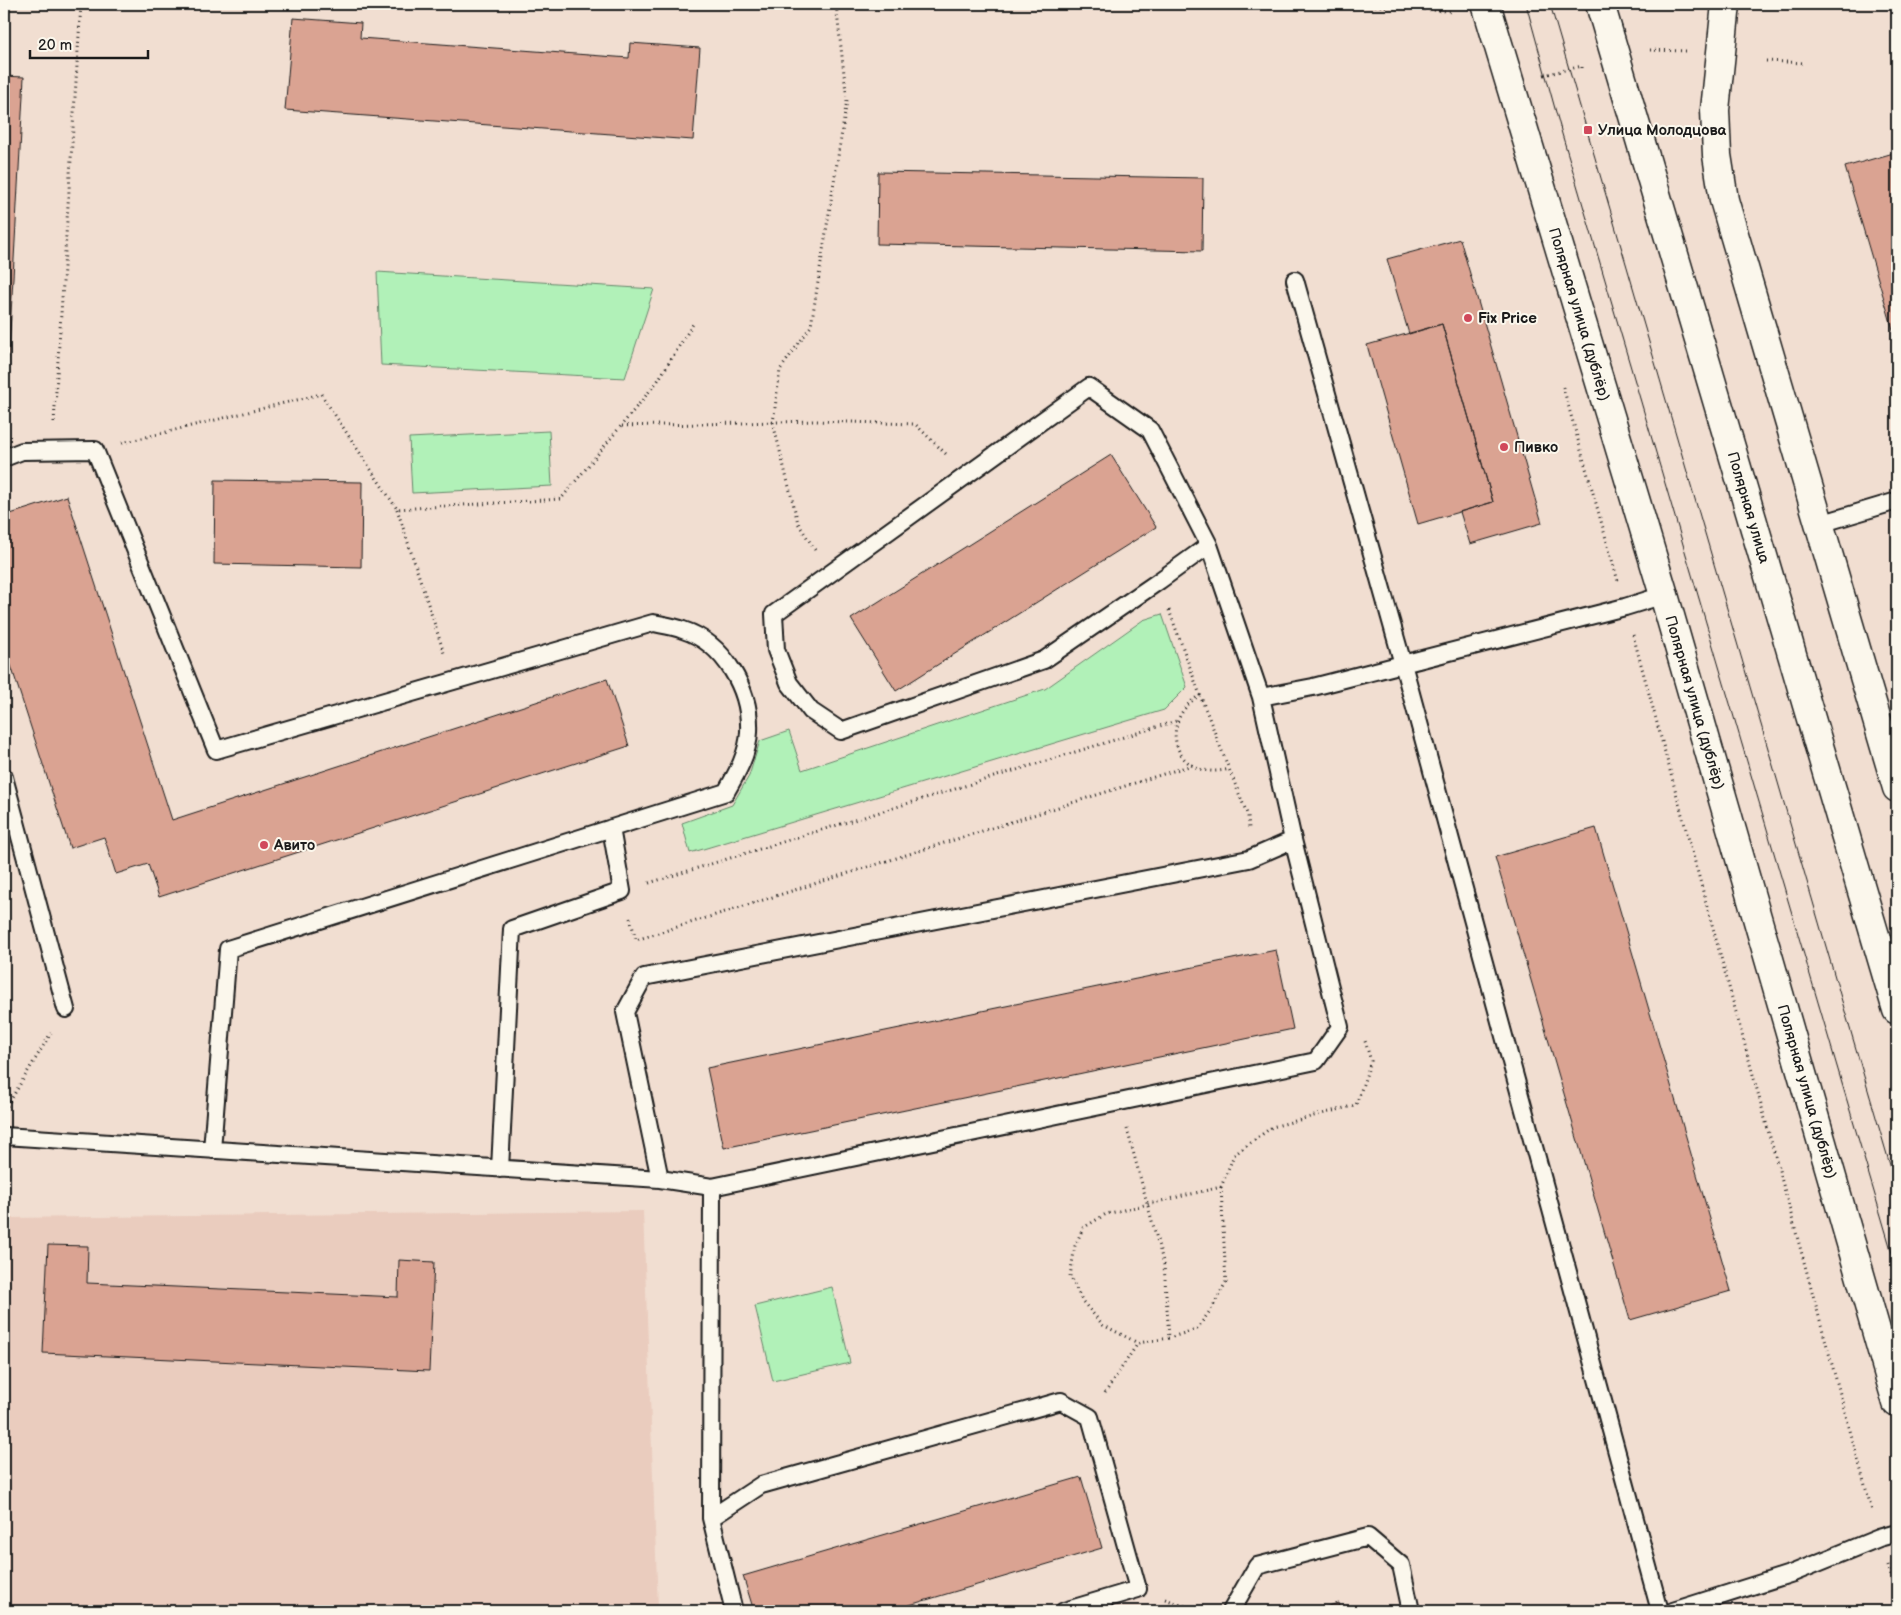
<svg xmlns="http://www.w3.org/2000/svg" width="1901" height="1615" viewBox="0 0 1901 1615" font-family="'Balsamiq Sans',sans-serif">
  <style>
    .built { fill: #eaccbe }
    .green { fill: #b1f1b8; stroke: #66866a }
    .building { fill: #daa392; stroke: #1c1c1c }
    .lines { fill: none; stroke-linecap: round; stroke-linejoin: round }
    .lane-casing { stroke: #1c1c1c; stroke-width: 20 }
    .street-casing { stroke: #1c1c1c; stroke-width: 31 }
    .secondary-casing { stroke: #1c1c1c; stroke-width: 31 }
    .path { stroke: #1c1c1c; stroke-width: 3; stroke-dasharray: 1 4; stroke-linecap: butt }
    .lane { stroke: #fbf7ec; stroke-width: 16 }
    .street { stroke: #fbf7ec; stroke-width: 28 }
    .secondary { stroke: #fbf7ec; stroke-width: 28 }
    .tram { stroke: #1c1c1c; stroke-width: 1 }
    .poi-dot { fill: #d1495b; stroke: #fbf7ec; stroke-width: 2 }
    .labels { text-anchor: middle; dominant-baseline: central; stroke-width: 4; stroke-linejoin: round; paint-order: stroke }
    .poi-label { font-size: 15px; font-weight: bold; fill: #1c1c1c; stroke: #fbf7ec; text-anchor: start }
    .street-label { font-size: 15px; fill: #1c1c1c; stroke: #fbf7ec }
  </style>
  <rect width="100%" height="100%" fill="#f1ded1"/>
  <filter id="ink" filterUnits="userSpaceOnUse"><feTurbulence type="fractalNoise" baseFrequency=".02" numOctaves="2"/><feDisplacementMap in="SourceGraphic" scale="10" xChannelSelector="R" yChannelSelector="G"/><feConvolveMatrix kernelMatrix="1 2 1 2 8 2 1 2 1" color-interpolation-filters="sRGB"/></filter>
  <g filter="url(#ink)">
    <path class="built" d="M643,1211L658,1608L649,1611H4V1218Z"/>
    <path class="green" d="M377,272L654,289L625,378L381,365Z
      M549,431L552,486L412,493L409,438Z
      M1162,614L1187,687L1164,710L690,853L682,823L732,805L749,776L760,741L789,731L802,770L1045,689L1143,620Z
      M832,1287L850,1363L773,1381L755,1306Z"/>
    <path class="building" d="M293,18L361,23L360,38L629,58L630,43L700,48L693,140L285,110Z
      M4,76L24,77L7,387H4Z
      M1897,152V343L1845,167Z
      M878,172L1203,178L1202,251L877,244Z
      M1460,239L1542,523L1470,544L1460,512L1493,502L1442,324L1409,334L1387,259Z
      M1442,324L1493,502L1418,524L1367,345Z
      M1111,455L1156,527L896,691L851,619Z
      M215,480L362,482L361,567L214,564Z
      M67,496L172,820L607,679L629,746L159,897L148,864L116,874L104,837L70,848L4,644V516Z
      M1596,828L1731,1291L1630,1320L1495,857Z
      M1276,950L1293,1029L724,1148L707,1068Z
      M48,1245L88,1246L87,1283L398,1297L399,1260L434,1262L429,1371L43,1353Z
      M1081,1477L1102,1548L889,1611H754L743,1576Z
      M1339,1603L1341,1611H1311Z"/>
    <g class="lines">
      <g class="lane-casing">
        <path id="lane" d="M1295,280L1403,664L1660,1611
          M1089,387L1150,430L1209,545L1159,581L1044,660L841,731L811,711L789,683L776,650L774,614Z
          M4,458L22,451L95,450L216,750L653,623C663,625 673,626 683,630C724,643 751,690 749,732C748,754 737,773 726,792L228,949L212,1150
          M1820,524L1897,501
          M1209,545L1261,697L1313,687L1625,607L1664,595
          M4,777L66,1009
          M4,1136L660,1179L712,1187L1316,1061L1340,1027L1293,840L1261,697
          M500,1169L512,929L622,891L611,828
          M660,1179L625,1012L644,977L1249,859L1293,840
          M712,1187L711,1518L734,1611
          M711,1518L761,1485L1061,1401L1090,1417L1138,1589L1064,1611
          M1231,1611L1257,1566L1368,1537L1401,1565L1411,1611
          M1673,1611L1793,1573L1879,1538L1897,1533"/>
      </g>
      <g class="street-casing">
        <g id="street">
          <path id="s1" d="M1486,4L1664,595L1897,1403"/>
        </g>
      </g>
      <g class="secondary-casing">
        <g id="secondary">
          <path id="s2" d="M1600,4L1897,1010"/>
          <path d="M1726,4L1715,110L1717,155L1724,200L1897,788"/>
        </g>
      </g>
      <path class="path" d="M1355,4L1413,8
        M1413,4V8L1453,12
        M1650,50L1686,51
        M1766,61L1804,63
        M1544,75L1582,66V68
        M1563,387L1618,581
        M54,422L81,4
        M622,426L816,421L915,424L946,454
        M122,443L321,394L397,509L561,499L657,382L693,324
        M397,509L444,653
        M815,550L798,523L773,423L780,370L811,326L847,100L836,4
        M1169,610L1200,695C1154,724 1177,783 1229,769L1248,816L1249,829
        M1633,635L1872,1511
        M1200,695L1229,769
        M649,883L1176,721
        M630,918L636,940L1192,765
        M7,1106L51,1033
        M1127,1129L1164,1265L1169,1338
        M1221,1187L1226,1282L1212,1308L1197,1329L1169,1338L1138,1343L1103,1325L1083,1302L1070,1276L1075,1246L1083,1228L1106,1214L1221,1187L1234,1155L1272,1127L1356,1105L1371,1061L1365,1041
        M1105,1393L1138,1343
        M1888,1565L1897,1597
        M1165,1599L1199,1611"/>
      <use href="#lane" class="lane"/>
      <use href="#street" class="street"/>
      <use href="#secondary" class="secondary"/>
      <path class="tram" d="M1526,4L1562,134L1897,1270
        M1550,4L1897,1189"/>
    </g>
  </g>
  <g class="poi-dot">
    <rect x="1583" y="125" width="10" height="10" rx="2.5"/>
    <circle cx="1468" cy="318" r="5"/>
    <circle cx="1504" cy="447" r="5"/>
    <circle cx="264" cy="845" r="5"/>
  </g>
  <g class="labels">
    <g class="poi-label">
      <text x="1598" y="130">Улица Молодцова</text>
      <text x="1478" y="318">Fix Price</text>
      <text x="1514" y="447">Пивко</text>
      <text x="274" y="845">Авито</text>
    </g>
    <g class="street-label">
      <text stroke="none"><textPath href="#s1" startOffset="324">Полярная улица (дублёр)</textPath></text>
      <text stroke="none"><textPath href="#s2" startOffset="525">Полярная улица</textPath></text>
      <text stroke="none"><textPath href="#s1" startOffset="729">Полярная улица (дублёр)</textPath></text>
      <text stroke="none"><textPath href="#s1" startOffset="1134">Полярная улица (дублёр)</textPath></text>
    </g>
  </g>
  <rect width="1901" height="1615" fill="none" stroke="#fbf7ec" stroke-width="20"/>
  <rect x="10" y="10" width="1881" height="1595" fill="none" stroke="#1c1c1c" stroke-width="2" filter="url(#ink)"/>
  <path d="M30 50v8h118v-8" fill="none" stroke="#1c1c1c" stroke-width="2.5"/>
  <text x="38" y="50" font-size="15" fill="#1c1c1c" stroke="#fbf7ec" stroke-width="4" paint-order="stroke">20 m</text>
</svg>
